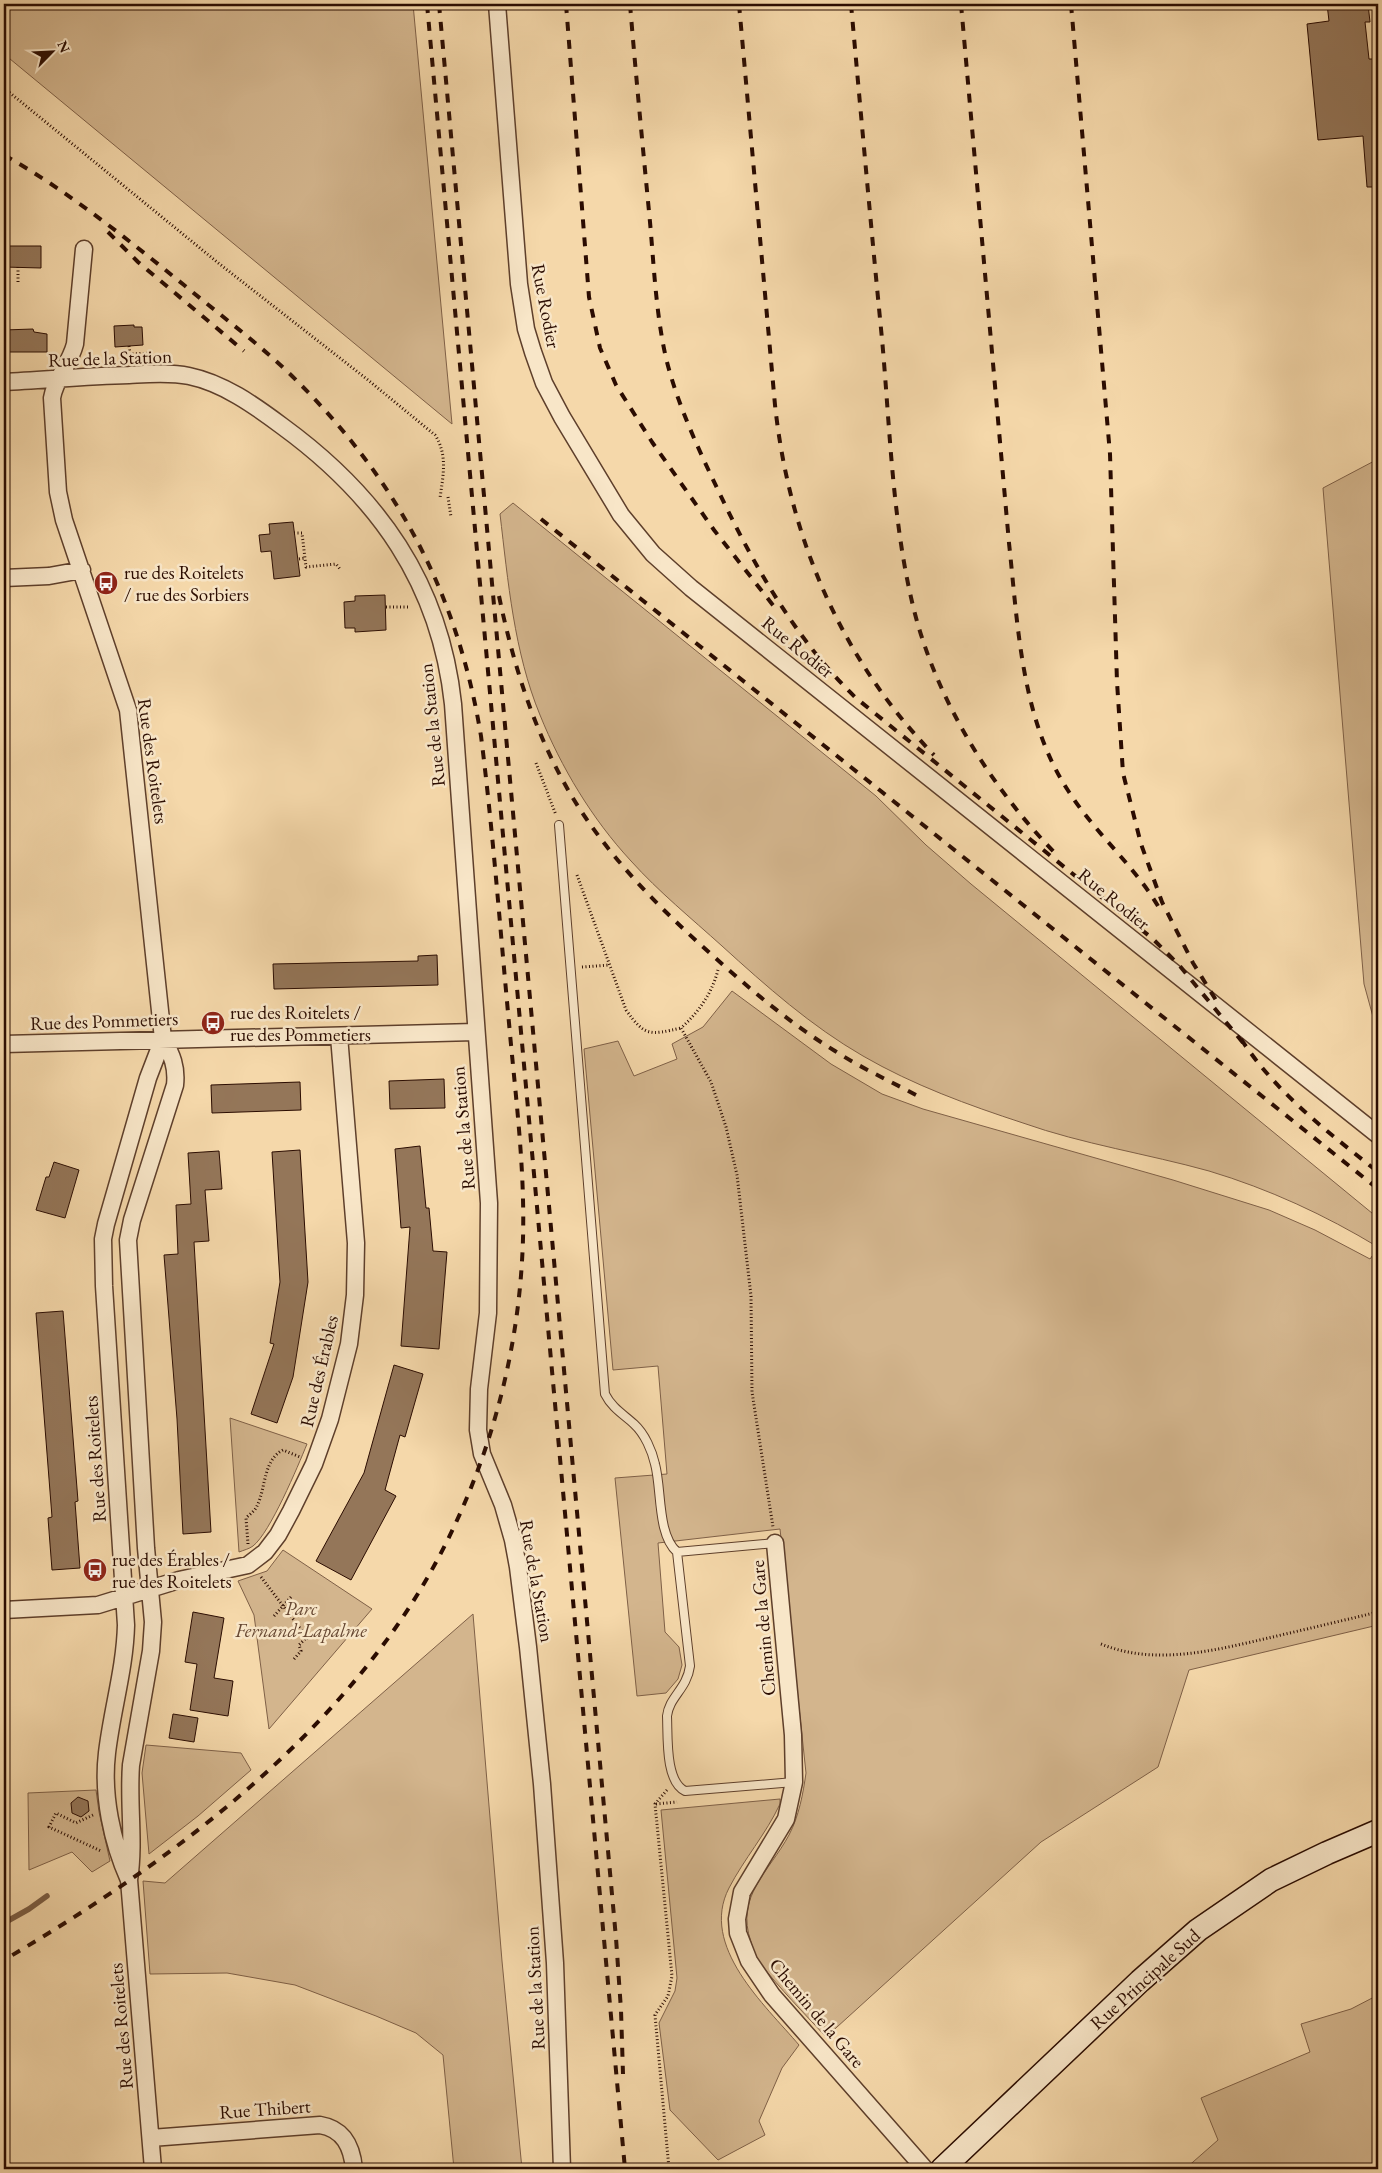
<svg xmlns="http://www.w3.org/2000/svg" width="1382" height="2173" viewBox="0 0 1382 2173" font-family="'EB Garamond',serif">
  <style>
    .green { fill: #d3b58d; stroke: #7f6047 }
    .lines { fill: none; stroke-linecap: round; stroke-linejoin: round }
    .stream { stroke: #7b5d44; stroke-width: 5.5 }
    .building { fill: #947659; stroke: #2b0c01 }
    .lane-casing { stroke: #5e3f2b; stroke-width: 10 }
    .street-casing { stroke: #5e3f2b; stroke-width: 19 }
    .secondary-casing { stroke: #2b0c01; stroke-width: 25 }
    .path { stroke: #2b0c01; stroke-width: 3; stroke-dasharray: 1 2.5; stroke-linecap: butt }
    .lane { stroke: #f8e6c8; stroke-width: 8 }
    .street { stroke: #f8e6c8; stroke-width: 16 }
    .secondary { stroke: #f8e6c8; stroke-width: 22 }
    .rail { stroke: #2b0c01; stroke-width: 4; stroke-dasharray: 9 9; stroke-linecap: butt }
    .labels { text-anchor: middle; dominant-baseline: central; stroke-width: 5; stroke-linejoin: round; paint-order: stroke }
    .street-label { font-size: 19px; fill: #2b0c01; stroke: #f8e6c8 }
    .poi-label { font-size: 19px; fill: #2b0c01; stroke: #f8e6c8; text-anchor: start }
    .park-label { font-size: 19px; font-style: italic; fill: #664732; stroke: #f8e6c8 }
  </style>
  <rect width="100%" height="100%" fill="#f5d8aa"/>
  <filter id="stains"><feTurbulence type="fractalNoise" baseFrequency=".004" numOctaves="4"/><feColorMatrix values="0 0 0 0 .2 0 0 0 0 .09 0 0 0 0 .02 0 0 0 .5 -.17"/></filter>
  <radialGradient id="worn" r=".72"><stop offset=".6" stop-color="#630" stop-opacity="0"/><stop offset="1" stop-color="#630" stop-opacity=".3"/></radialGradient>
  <path class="green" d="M4,4H413L452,424L4,54Z
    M1378,459V1035L1364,984L1323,488Z
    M513,503L876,796L926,845L971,884L1378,1218V1247C1325,1215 1269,1189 1209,1171C1148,1154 1082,1144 1023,1123C968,1105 913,1085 863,1056C811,1026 766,986 722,946C691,918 659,892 631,861C592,819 561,767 540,715C514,652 508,581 500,514Z
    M732,991L831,1064L882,1094L923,1109L1173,1180L1269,1210L1315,1230L1370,1259L1378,1248V1625L1189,1670L1158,1767L1041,1842L826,2037C804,2013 780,1989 760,1963C755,1956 753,1949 751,1942C735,1896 769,1872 789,1835C799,1816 803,1794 806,1773L780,1529L658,1543L665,1632L679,1647L682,1665L678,1679L666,1693L637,1696L615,1478L667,1474L658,1366L613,1370L584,1049L618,1041L634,1076L677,1059L672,1044L703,1027Z
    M230,1418L307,1444C298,1466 270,1533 253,1546C249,1549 244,1550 239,1552Z
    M283,1550L372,1609L269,1729L254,1615L238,1581L267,1571Z
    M473,1614L502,1961L522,2169H454L443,2055L416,2033L376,2016L295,1985L227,1973L150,1974L143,1881L165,1883Z
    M146,1745L241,1753L251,1770L198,1816L149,1854L142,1773Z
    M96,1790L99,1812L110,1861L92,1872L72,1852L29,1870L28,1793Z
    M780,1799V1804C766,1834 744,1859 729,1888C699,1946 765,2005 799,2045L782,2068L759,2121L765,2135L718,2160L670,2110L659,2023L675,1991L677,1978L661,1810Z
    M1378,1995V2169H1185L1218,2140L1201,2098L1310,2052L1301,2024L1351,2009Z"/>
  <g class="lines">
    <path class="stream" d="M4,1923L29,1909L47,1896"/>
  </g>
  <path class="building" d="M1327,4H1368L1370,22H1365L1369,59H1374L1378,104V187H1367L1363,136L1318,140L1307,24L1329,21Z
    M4,246H41V268L4,267Z
    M134,325V327H142L143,345L115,347L114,326Z
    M33,329L34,332L47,334V352H4V330Z
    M293,522L300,576L274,579L271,551L261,552L259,535L270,534L269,524Z
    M385,595L386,630L355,632V628H345L344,602L355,601V596Z
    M437,955L438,985L274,989L273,964L418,961V956Z
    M444,1079L445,1108L390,1109L389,1081Z
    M300,1082L301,1110L212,1113L211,1085Z
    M420,1146L426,1208H429L433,1251L447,1252L439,1349L401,1346L410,1227L401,1228L395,1149Z
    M300,1150L308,1282L293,1377L277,1423L251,1414L274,1344L270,1343L280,1282L272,1152Z
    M219,1151L222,1189L205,1190L209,1241L194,1242L211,1532L183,1534L177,1419L164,1255L178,1254L176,1205L191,1204L188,1153Z
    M54,1162L79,1170L65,1218L36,1210L46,1177H49Z
    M63,1311L78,1501L75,1502L80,1568L52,1570L48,1518L52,1517L36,1313Z
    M394,1365L423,1374L405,1437L400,1435L385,1490L396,1496L351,1580L316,1561L364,1473Z
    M193,1612L224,1618L214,1678L233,1681L228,1716L190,1710L197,1664L185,1662Z
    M173,1714L198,1718L194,1742L169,1738Z
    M78,1797L88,1801L89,1811L81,1817L72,1813L71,1803Z"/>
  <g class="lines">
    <g class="lane-casing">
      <path id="lane" d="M559,825L605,1394C612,1408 623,1414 634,1424C645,1434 652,1451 655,1464C662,1490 657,1534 677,1552
        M775,1543L677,1552L690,1666C687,1689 669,1697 667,1716C668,1737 665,1781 685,1791L794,1782"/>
    </g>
    <g class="street-casing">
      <path id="street" d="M497,4L519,284L526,329L533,352L544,383L562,417L621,515L653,554L691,588L1378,1135
        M84,249L75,344C70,364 55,379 52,398L58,492L64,520L128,710L163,1039C172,1055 177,1067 175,1085L132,1220L128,1240L146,1548L153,1622L151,1651L131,1765C128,1804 135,1841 129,1880L153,2169
        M4,382C45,380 87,376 129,375C148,374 169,372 189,376C223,383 254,405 282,426C378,496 440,583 453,704L489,1203L488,1313L479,1389L478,1430L482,1454L503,1505L513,1540L518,1567L528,1647L542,1784L555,1963L562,2169
        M4,578L49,576L82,570
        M4,1044L475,1032
        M775,1543L793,1735L794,1782L786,1819L742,1892L737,1919L738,1933L749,1961L772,1995L925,2169
        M4,1610L98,1605L179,1580L248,1565L265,1552L278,1535L291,1511L314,1464L330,1419L349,1344L355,1295L356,1243L339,1036
        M129,1880C112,1842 102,1795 107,1753C112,1710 125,1668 126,1625L104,1286L103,1239L106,1224L148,1078L163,1039
        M151,2138L320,2125C344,2129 352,2147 354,2169"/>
    </g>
    <g class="secondary-casing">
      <path id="secondary" d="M942,2169L1140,1981L1198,1930L1271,1880L1327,1853L1378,1831"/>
    </g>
    <path class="path" d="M4,88L217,262L368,380L435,435C448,455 443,476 440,498
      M18,267V284
      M129,346L130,354L153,353
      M448,497L451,517
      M294,533H302L306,567L336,564L340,569
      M299,559L305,558
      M386,607H410
      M536,763L556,815
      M577,875L626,1010C645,1037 650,1035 681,1028
      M582,967L609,965
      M718,970C712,993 699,1012 681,1028L711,1082L726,1127L737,1175L751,1296L752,1392L773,1527
      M248,1544L246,1518C250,1514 255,1511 257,1506C266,1488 263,1460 283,1450L300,1457
      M261,1577L309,1640
      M274,1616L291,1597
      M1101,1644C1157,1667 1220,1649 1277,1636C1311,1628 1345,1620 1378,1612
      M294,1659L301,1651L299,1645L307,1637
      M667,1790L655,1804L672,1976L668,1996L655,2015L669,2169
      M656,1804L677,1802
      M93,1815L76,1823L56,1813L49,1827L101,1851"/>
    <use href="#lane" class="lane"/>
    <use href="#street" class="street"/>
    <use href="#secondary" class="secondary"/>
    <path class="rail" d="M427,4L625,2169
      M439,4L616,1938L621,2010L623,2074
      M566,4L589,297L600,348L616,385L652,442L714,530L776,609
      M630,4C636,77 643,149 650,222C654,267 656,314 666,358C677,403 697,446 717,488C753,564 795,639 856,698L1153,939L1179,965L1244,1044
      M739,4L775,405C789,537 841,659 934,755
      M851,4C861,115 871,227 882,339C890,427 892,519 913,606C935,697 989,785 1054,852
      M961,4L1009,543C1018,626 1021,720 1069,792C1095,833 1133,864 1158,906
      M1071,4L1110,454L1117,682L1123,773L1141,844L1162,902L1193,963L1219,1005
      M4,155C68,191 127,239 184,285C220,315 258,343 292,376C396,478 457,591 481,736C493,831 500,928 509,1023C516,1102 527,1182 522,1261C514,1399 464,1539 380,1649C283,1778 142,1879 4,1960
      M108,232L138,262L244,351
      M541,519L1378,1189
      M499,596C513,663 533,728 567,788C606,856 662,911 721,963C757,995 794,1026 835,1051C861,1068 890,1081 918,1096
      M1241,1039C1276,1093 1329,1133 1378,1172"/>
  </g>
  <defs>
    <g id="bus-disc" transform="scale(1.25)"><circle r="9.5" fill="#8f2418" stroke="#f8e6c8"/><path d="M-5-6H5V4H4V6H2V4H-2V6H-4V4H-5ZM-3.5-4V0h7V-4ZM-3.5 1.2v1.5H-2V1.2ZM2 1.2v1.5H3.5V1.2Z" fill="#fff"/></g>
  </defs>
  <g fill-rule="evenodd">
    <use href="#bus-disc" x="106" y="583"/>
    <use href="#bus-disc" x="213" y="1023"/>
    <use href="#bus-disc" x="95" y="1570"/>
  </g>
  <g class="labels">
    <g class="street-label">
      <text transform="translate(546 306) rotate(79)">Rue Rodier</text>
      <text transform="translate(110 358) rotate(-2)">Rue de la Station</text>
      <text transform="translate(798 647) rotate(39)">Rue Rodier</text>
      <text transform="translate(432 725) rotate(-96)">Rue de la Station</text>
      <text transform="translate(153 761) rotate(82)">Rue des Roitelets</text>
      <text transform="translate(1114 899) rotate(39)">Rue Rodier</text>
      <text transform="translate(104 1021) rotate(-2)">Rue des Pommetiers</text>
      <text transform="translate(463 1128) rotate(-95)">Rue de la Station</text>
      <text transform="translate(319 1371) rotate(-77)">Rue des Érables</text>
      <text transform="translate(95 1459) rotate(-94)">Rue des Roitelets</text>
      <text transform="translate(537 1581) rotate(80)">Rue de la Station</text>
      <text transform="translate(763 1628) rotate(-95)">Chemin de la Gare</text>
      <text transform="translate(1145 1979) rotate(-42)">Rue Principale Sud</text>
      <text transform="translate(535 1988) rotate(-93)">Rue de la Station</text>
      <text transform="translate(817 2013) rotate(50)">Chemin de la Gare</text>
      <text transform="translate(121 2026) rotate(-95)">Rue des Roitelets</text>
      <text transform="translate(265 2109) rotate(-4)">Rue Thibert</text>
    </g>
    <g class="poi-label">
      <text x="124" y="572">rue des Roitelets<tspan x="124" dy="22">/ rue des Sorbiers</tspan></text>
      <text x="230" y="1012">rue des Roitelets /<tspan x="230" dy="22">rue des Pommetiers</tspan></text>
      <text x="112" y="1559">rue des Érables /<tspan x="112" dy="22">rue des Roitelets</tspan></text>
    </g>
    <g class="park-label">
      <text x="301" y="1608">Parc<tspan x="301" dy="22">Fernand-Lapalme</tspan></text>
    </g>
  </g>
  <rect width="1382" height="2173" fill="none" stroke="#f5d8aa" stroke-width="20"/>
  <rect x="5" y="5" width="1372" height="2163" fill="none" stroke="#2b0c01" stroke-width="2.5"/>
  <rect x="10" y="10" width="1362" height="2153" fill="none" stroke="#2b0c01"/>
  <g transform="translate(52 52) rotate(66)" stroke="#f8e6c8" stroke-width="4" paint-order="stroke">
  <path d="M0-4L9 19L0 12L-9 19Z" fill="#2b0c01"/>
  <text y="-8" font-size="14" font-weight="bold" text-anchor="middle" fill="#2b0c01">N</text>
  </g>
  <rect width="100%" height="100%" filter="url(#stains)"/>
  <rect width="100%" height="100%" fill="url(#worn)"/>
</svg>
